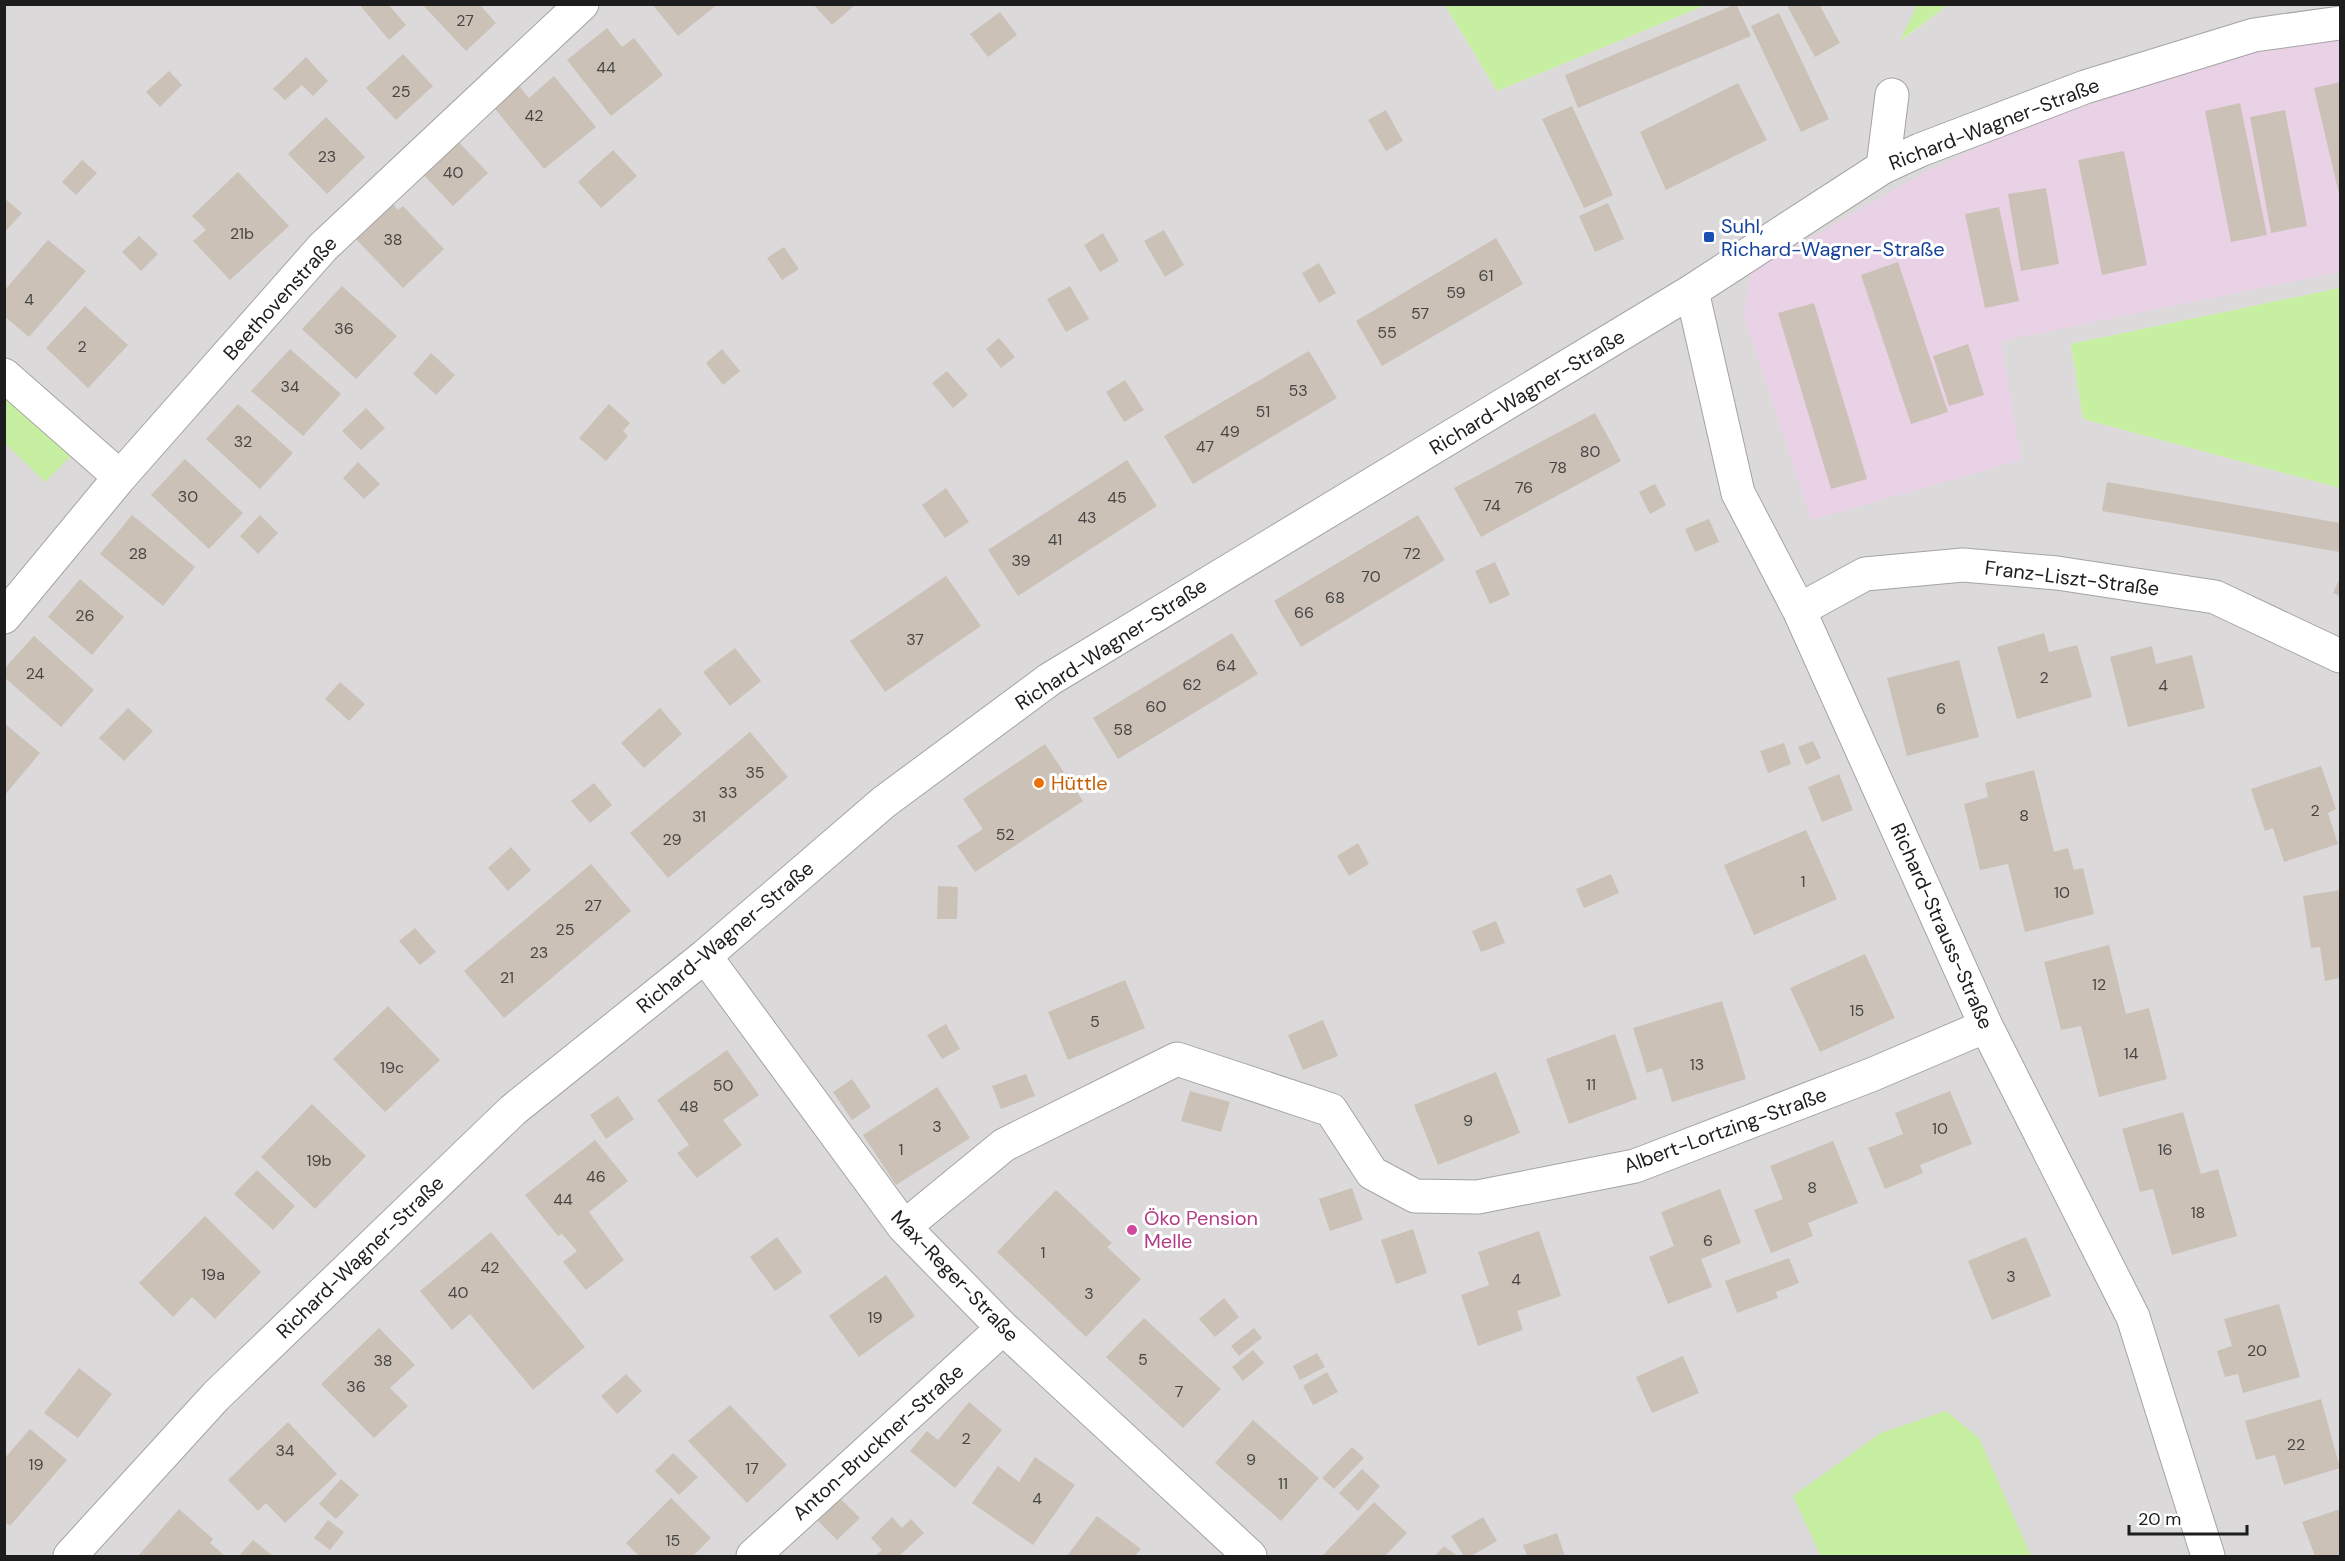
<svg xmlns="http://www.w3.org/2000/svg" width="2345" height="1561" viewBox="0 0 2345 1561" font-family="'DM Sans',sans-serif">
  <style>
    .residential { fill: #dbd9d9 }
    .industrial { fill: #e9d2e5 }
    .grass { fill: #c7efa1 }
    .building { fill: #cbc1b7 }
    .lines { fill: none; stroke-linecap: round; stroke-linejoin: round }
    .minor-casing { stroke: #a4a4a4; stroke-width: 35 }
    .minor { stroke: #fff; stroke-width: 33 }
    .transit-dot { fill: #1a4fb4; stroke: #fff; stroke-width: 2 }
    .food-dot { fill: #e8710a; stroke: #fff; stroke-width: 2 }
    .hotel-dot { fill: #d1479c; stroke: #fff; stroke-width: 2 }
    .labels { text-anchor: middle; dominant-baseline: central; stroke-width: 6; stroke-linejoin: round; paint-order: stroke }
    .number-label { font-size: 16px; fill: #484644 }
    .street-label { font-size: 20px; fill: #1d1d1d; stroke: #fff }
    .transit-label { font-size: 20px; fill: #164399; stroke: #fff; text-anchor: start }
    .food-label { font-size: 20px; fill: #c56008; stroke: #fff; text-anchor: start }
    .hotel-label { font-size: 20px; fill: #b23c85; stroke: #fff; text-anchor: start }
  </style>
  <rect width="100%" height="100%" fill="#efebe1"/>
  <path class="residential" d="M5,5H1445L1497,91L1706,5H1917L1902,40L1948,5H2340V288L2071,344L2083,419L2340,488V1556H5Z"/>
  <path class="industrial" d="M2340,36V272L2001,341L2021,460L1811,520L1744,315L1751,272L1927,171L2088,96L2260,46Z"/>
  <path class="grass" d="M1445,5H1706L1497,91Z
    M1917,5H1948L1900,41Z
    M2340,288V488L2083,419L2071,344Z
    M4,393L71,456L45,482L5,443Z
    M1946,1411L1979,1438L2031,1556H1821L1793,1496L1881,1433Z"/>
  <path class="building" d="M359,4H388L406,25L389,40Z
    M422,4H479L496,23L466,51Z
    M652,4H718L678,36Z
    M813,4H856L832,25Z
    M1736,4L1751,36L1578,108L1565,75Z
    M1786,4H1819L1840,43L1815,57Z
    M1000,12L1017,35L988,57L970,34Z
    M1779,13L1829,119L1801,132L1751,26Z
    M607,28L622,47L634,38L663,75L611,116L567,60Z
    M403,54L433,86L396,120L366,88Z
    M306,57L328,81L313,96L302,85L285,100L273,89Z
    M169,71L182,85L160,107L146,92Z
    M554,76L596,127L544,169L491,104L517,83L529,98Z
    M2340,82V198L2314,88Z
    M1738,83L1767,140L1666,190L1640,132Z
    M2240,103L2267,235L2231,242L2205,111Z
    M1572,106L1613,195L1584,208L1542,119Z
    M1386,110L1403,141L1386,151L1368,120Z
    M2285,110L2307,226L2271,233L2250,117Z
    M326,117L365,157L327,194L288,154Z
    M454,137L488,173L453,206L419,170Z
    M613,150L637,176L601,208L578,182Z
    M2124,151L2147,265L2102,275L2078,160Z
    M82,160L97,173L76,195L62,182Z
    M238,172L289,226L230,280L193,241L206,230L192,216Z
    M2046,188L2059,264L2021,271L2008,194Z
    M4,198L22,213L4,233Z
    M391,202L398,210L403,206L444,249L403,288L354,237Z
    M1608,203L1624,239L1595,252L1579,216Z
    M1999,207L2019,301L1985,308L1965,214Z
    M1164,230L1184,265L1165,277L1144,241Z
    M1103,233L1119,261L1100,272L1084,245Z
    M139,236L158,254L141,271L122,252Z
    M1496,238L1523,284L1382,366L1356,321Z
    M48,240L86,271L29,337L4,316V291Z
    M784,247L799,269L782,280L767,258Z
    M1898,262L1948,412L1911,424L1861,275Z
    M1319,263L1336,293L1319,303L1302,273Z
    M342,286L397,336L356,379L302,329Z
    M1070,286L1089,319L1066,332L1047,299Z
    M1814,303L1867,479L1831,489L1778,313Z
    M85,306L128,345L88,388L46,348Z
    M999,338L1015,357L1001,368L986,349Z
    M1968,344L1984,395L1949,406L1933,356Z
    M290,349L341,394L303,436L251,391Z
    M722,349L740,371L723,385L706,363Z
    M1309,351L1337,398L1193,484L1164,436Z
    M431,353L455,375L436,395L413,374Z
    M947,371L968,395L953,408L932,383Z
    M1125,380L1144,410L1124,422L1106,392Z
    M238,404L293,453L260,489L206,439Z
    M609,404L630,423L623,431L628,436L606,461L579,438Z
    M366,408L385,428L361,450L342,431Z
    M1595,413L1621,461L1481,537L1454,488Z
    M185,459L243,513L209,549L151,495Z
    M1127,460L1157,506L1018,596L988,550Z
    M358,462L380,484L364,499L343,478Z
    M2107,482L2340,523V552L2102,511Z
    M1655,484L1666,505L1650,514L1639,492Z
    M946,488L969,522L945,538L922,505Z
    M132,515L195,567L163,606L100,554Z
    M260,515L278,533L258,554L240,536Z
    M1418,515L1445,560L1301,647L1274,601Z
    M1709,519L1719,542L1695,552L1685,529Z
    M1495,562L1510,595L1490,604L1475,571Z
    M946,576L981,626L885,692L850,641Z
    M2340,578V596L2333,593Z
    M80,579L124,617L92,655L48,617Z
    M1232,633L1258,674L1118,759L1093,718Z
    M2044,633L2049,652L2077,645L2092,697L2017,719L1997,647Z
    M34,636L94,690L61,727L4,677V669Z
    M2152,646L2156,664L2192,655L2205,708L2128,727L2110,657Z
    M735,648L761,681L730,706L703,672Z
    M1959,660L1979,737L1907,756L1887,678Z
    M340,682L365,704L349,721L325,699Z
    M128,708L153,731L124,761L99,738Z
    M660,708L682,734L644,768L621,743Z
    M4,723L40,753L4,796Z
    M750,732L788,777L668,878L630,833Z
    M1813,741L1821,758L1806,765L1798,747Z
    M1784,743L1791,764L1768,773L1760,751Z
    M1045,744L1083,801L975,872L957,846L983,829L963,799Z
    M2321,766L2336,809L2328,813L2338,844L2284,862L2273,828L2265,831L2251,789Z
    M2034,770L2054,852L2068,848L2074,870L2083,868L2094,914L2025,932L2008,864L1980,870L1964,804L1988,797L1985,783Z
    M1839,774L1853,810L1822,822L1808,787Z
    M594,783L612,805L590,823L571,801Z
    M1806,830L1837,899L1754,935L1724,865Z
    M1358,843L1369,864L1349,876L1337,856Z
    M511,847L531,870L508,891L488,868Z
    M591,864L631,911L504,1018L464,971Z
    M1611,874L1619,893L1584,908L1576,889Z
    M938,886L958,887L957,919H937Z
    M2340,890V978L2325,981L2320,947L2311,948L2303,896Z
    M1496,921L1505,943L1481,952L1472,931Z
    M415,928L436,952L420,965L399,941Z
    M2109,945L2126,1014L2149,1008L2167,1079L2099,1097L2081,1026L2061,1030L2044,962Z
    M1865,954L1895,1018L1820,1052L1790,988Z
    M1125,980L1145,1028L1068,1060L1048,1012Z
    M1722,1001L1746,1079L1672,1102L1662,1068L1647,1073L1633,1028Z
    M388,1006L440,1060L385,1112L333,1059Z
    M1323,1020L1338,1056L1303,1070L1288,1035Z
    M946,1024L960,1049L942,1059L927,1035Z
    M1615,1034L1637,1099L1569,1124L1546,1059Z
    M727,1050L759,1095L723,1120L742,1145L697,1178L677,1153L689,1145L657,1100Z
    M1496,1072L1520,1133L1438,1165L1414,1105Z
    M1026,1074L1035,1096L1001,1109L992,1086Z
    M852,1079L871,1107L852,1120L833,1092Z
    M937,1087L970,1138L896,1185L863,1135Z
    M1190,1091L1230,1102L1221,1132L1181,1121Z
    M1950,1091L1972,1144L1920,1165L1923,1173L1885,1189L1868,1148L1903,1134L1895,1113Z
    M618,1096L634,1119L606,1139L590,1115Z
    M312,1104L366,1156L315,1209L261,1157Z
    M2183,1112L2201,1174L2218,1169L2237,1236L2172,1255L2153,1189L2140,1192L2122,1129Z
    M595,1140L628,1181L589,1212L624,1260L586,1290L563,1262L577,1251L562,1234L558,1236L525,1195Z
    M1833,1141L1858,1203L1808,1223L1813,1236L1771,1253L1754,1210L1783,1199L1770,1166Z
    M257,1170L295,1206L273,1230L234,1194Z
    M1352,1188L1363,1220L1330,1231L1319,1199Z
    M1720,1189L1741,1243L1701,1259L1712,1287L1668,1304L1649,1257L1674,1246L1661,1212Z
    M1056,1190L1112,1243L1107,1247L1141,1279L1086,1337L997,1252Z
    M205,1216L261,1272L215,1319L192,1297L173,1317L139,1283Z
    M1413,1229L1427,1273L1396,1284L1381,1240Z
    M1539,1231L1561,1296L1517,1311L1523,1330L1478,1346L1461,1295L1489,1285L1478,1252Z
    M491,1232L585,1347L533,1390L470,1314L452,1330L420,1291Z
    M777,1237L802,1272L775,1291L750,1257Z
    M2026,1237L2051,1296L1992,1320L1968,1261Z
    M1789,1258L1799,1283L1776,1292L1778,1298L1737,1313L1725,1281Z
    M886,1275L915,1316L859,1357L829,1316Z
    M1224,1298L1239,1317L1215,1337L1199,1319Z
    M2279,1304L2300,1377L2243,1393L2238,1374L2225,1377L2217,1351L2232,1346L2224,1319Z
    M1144,1318L1221,1389L1183,1428L1106,1357Z
    M379,1328L415,1365L390,1388L408,1406L374,1438L321,1384Z
    M1254,1328L1262,1338L1239,1356L1231,1346Z
    M1253,1350L1264,1363L1243,1381L1232,1367Z
    M1317,1353L1325,1367L1300,1380L1293,1366Z
    M1683,1356L1699,1393L1652,1413L1636,1377Z
    M79,1368L112,1394L78,1438L44,1413Z
    M1327,1372L1338,1392L1313,1405L1303,1386Z
    M626,1374L642,1391L617,1414L601,1396Z
    M2321,1399L2340,1468L2284,1485L2275,1455L2256,1460L2245,1421Z
    M969,1402L1002,1430L955,1488L910,1451L927,1431L938,1440Z
    M730,1405L787,1465L747,1503L688,1441Z
    M1253,1420L1319,1478L1281,1521L1215,1463Z
    M288,1422L337,1474L285,1523L266,1503L258,1511L228,1480Z
    M30,1429L67,1460L10,1526L4,1521V1459Z
    M1352,1447L1364,1458L1334,1489L1322,1478Z
    M673,1453L698,1477L679,1495L655,1471Z
    M1035,1457L1075,1485L1033,1545L972,1503L998,1466L1019,1482Z
    M1362,1469L1380,1486L1358,1511L1339,1493Z
    M341,1479L359,1495L336,1519L319,1504Z
    M837,1495L860,1518L837,1540L815,1518Z
    M671,1498L711,1538L693,1556H639L626,1543Z
    M1374,1502L1407,1533L1385,1556H1322Z
    M179,1509L213,1539L210,1543L225,1556H138Z
    M2340,1509V1556H2315L2302,1522Z
    M1097,1516L1141,1549L1135,1556H1067Z
    M892,1517L902,1528L911,1519L924,1533L899,1556H875L882,1550L871,1538Z
    M1483,1517L1497,1541L1471,1556H1464L1451,1536Z
    M328,1520L344,1532L330,1550L314,1538Z
    M1557,1533L1565,1556H1527L1523,1545Z
    M253,1540L273,1556H239Z
    M1444,1546L1457,1556H1435Z"/>
  <g class="lines">
    <g class="minor-casing">
      <path id="minor" d="M1883,167L1892,95
        M1692,291L1738,493L1799,610L1986,1026L2133,1317L2208,1556
        M4,375L120,477
        M1799,610L1865,574L1963,565L2057,573L2215,597L2340,656
        M4,617L120,477L323,247L582,4
        M705,956L904,1227L1003,1328L1250,1556
        M904,1227L1004,1145L1177,1059L1331,1110L1372,1173L1415,1196L1478,1197L1635,1166L1871,1075L1986,1026
        M70,1556L216,1396L513,1110L705,956L884,802L1050,679L1692,291L1883,167L1920,150L2085,87L2254,35L2340,23
        M753,1556L1003,1328"/>
    </g>
    <use href="#minor" class="minor"/>
  </g>
  <rect class="transit-dot" x="1703" y="231" width="12" height="12" rx="3"/>
  <circle class="food-dot" cx="1039" cy="783" r="6"/>
  <circle class="hotel-dot" cx="1132" cy="1230" r="6"/>
  <g class="labels">
    <g class="number-label">
      <text x="465" y="20">27</text>
      <text x="606" y="67">44</text>
      <text x="401" y="91">25</text>
      <text x="534" y="115">42</text>
      <text x="327" y="156">23</text>
      <text x="453" y="172">40</text>
      <text x="242" y="233">21b</text>
      <text x="393" y="239">38</text>
      <text x="1486" y="275">61</text>
      <text x="1456" y="292">59</text>
      <text x="29" y="299">4</text>
      <text x="1420" y="313">57</text>
      <text x="344" y="328">36</text>
      <text x="1387" y="332">55</text>
      <text x="82" y="346">2</text>
      <text x="290" y="386">34</text>
      <text x="1298" y="390">53</text>
      <text x="1263" y="411">51</text>
      <text x="1230" y="431">49</text>
      <text x="243" y="441">32</text>
      <text x="1205" y="446">47</text>
      <text x="1590" y="451">80</text>
      <text x="1558" y="467">78</text>
      <text x="1524" y="487">76</text>
      <text x="188" y="496">30</text>
      <text x="1117" y="497">45</text>
      <text x="1492" y="505">74</text>
      <text x="1087" y="517">43</text>
      <text x="1055" y="539">41</text>
      <text x="138" y="553">28</text>
      <text x="1412" y="553">72</text>
      <text x="1021" y="560">39</text>
      <text x="1371" y="576">70</text>
      <text x="1335" y="597">68</text>
      <text x="1304" y="612">66</text>
      <text x="85" y="615">26</text>
      <text x="915" y="639">37</text>
      <text x="1226" y="665">64</text>
      <text x="35" y="673">24</text>
      <text x="2044" y="677">2</text>
      <text x="1192" y="684">62</text>
      <text x="2163" y="685">4</text>
      <text x="1156" y="706">60</text>
      <text x="1941" y="708">6</text>
      <text x="1123" y="729">58</text>
      <text x="755" y="772">35</text>
      <text x="728" y="792">33</text>
      <text x="2315" y="810">2</text>
      <text x="2024" y="815">8</text>
      <text x="699" y="816">31</text>
      <text x="1005" y="834">52</text>
      <text x="672" y="839">29</text>
      <text x="1803" y="881">1</text>
      <text x="2062" y="892">10</text>
      <text x="593" y="905">27</text>
      <text x="565" y="929">25</text>
      <text x="539" y="952">23</text>
      <text x="507" y="977">21</text>
      <text x="2099" y="984">12</text>
      <text x="1857" y="1010">15</text>
      <text x="1095" y="1021">5</text>
      <text x="2131" y="1053">14</text>
      <text x="1697" y="1064">13</text>
      <text x="392" y="1067">19c</text>
      <text x="1591" y="1084">11</text>
      <text x="723" y="1085">50</text>
      <text x="689" y="1106">48</text>
      <text x="1468" y="1120">9</text>
      <text x="937" y="1126">3</text>
      <text x="1940" y="1128">10</text>
      <text x="901" y="1149">1</text>
      <text x="2165" y="1149">16</text>
      <text x="319" y="1160">19b</text>
      <text x="596" y="1176">46</text>
      <text x="1812" y="1187">8</text>
      <text x="563" y="1199">44</text>
      <text x="2198" y="1212">18</text>
      <text x="1708" y="1240">6</text>
      <text x="1043" y="1252">1</text>
      <text x="490" y="1267">42</text>
      <text x="213" y="1274">19a</text>
      <text x="2011" y="1276">3</text>
      <text x="1516" y="1279">4</text>
      <text x="458" y="1292">40</text>
      <text x="1089" y="1293">3</text>
      <text x="875" y="1317">19</text>
      <text x="2257" y="1350">20</text>
      <text x="1143" y="1359">5</text>
      <text x="383" y="1360">38</text>
      <text x="356" y="1386">36</text>
      <text x="1179" y="1391">7</text>
      <text x="966" y="1438">2</text>
      <text x="2296" y="1444">22</text>
      <text x="285" y="1450">34</text>
      <text x="1251" y="1459">9</text>
      <text x="36" y="1464">19</text>
      <text x="752" y="1468">17</text>
      <text x="1283" y="1483">11</text>
      <text x="1037" y="1498">4</text>
      <text x="673" y="1540">15</text>
    </g>
    <g class="street-label">
      <text transform="translate(1994 124) rotate(-21)">Richard-Wagner-Straße</text>
      <text transform="translate(280 298) rotate(-48)">Beethovenstraße</text>
      <text transform="translate(1527 392) rotate(-31)">Richard-Wagner-Straße</text>
      <text transform="translate(2072 578) rotate(7)">Franz-Liszt-Straße</text>
      <text transform="translate(1111 644) rotate(-33)">Richard-Wagner-Straße</text>
      <text transform="translate(1942 926) rotate(66)">Richard-Strauss-Straße</text>
      <text transform="translate(725 937) rotate(-40)">Richard-Wagner-Straße</text>
      <text transform="translate(1725 1130) rotate(-20)">Albert-Lortzing-Straße</text>
      <text transform="translate(360 1257) rotate(-44)">Richard-Wagner-Straße</text>
      <text transform="translate(955 1276) rotate(46)">Max-Reger-Straße</text>
      <text transform="translate(878 1442) rotate(-42)">Anton-Bruckner-Straße</text>
    </g>
    <g class="transit-label">
      <text x="1721" y="226">Suhl,<tspan x="1721" dy="23">Richard-Wagner-Straße</tspan></text>
    </g>
    <g class="food-label">
      <text x="1051" y="783">Hüttle</text>
    </g>
    <g class="hotel-label">
      <text x="1144" y="1218">Öko Pension<tspan x="1144" dy="23">Melle</tspan></text>
    </g>
  </g>
  <rect width="2345" height="1561" fill="none" stroke="#1d1d1d" stroke-width="12"/>
  <path d="M2129 1525v9h118v-9" fill="none" stroke="#1d1d1d" stroke-width="3"/>
  <text x="2138" y="1525" font-size="18" fill="#1d1d1d" stroke="#ffffff" stroke-width="4.5" paint-order="stroke">20 m</text>
</svg>
